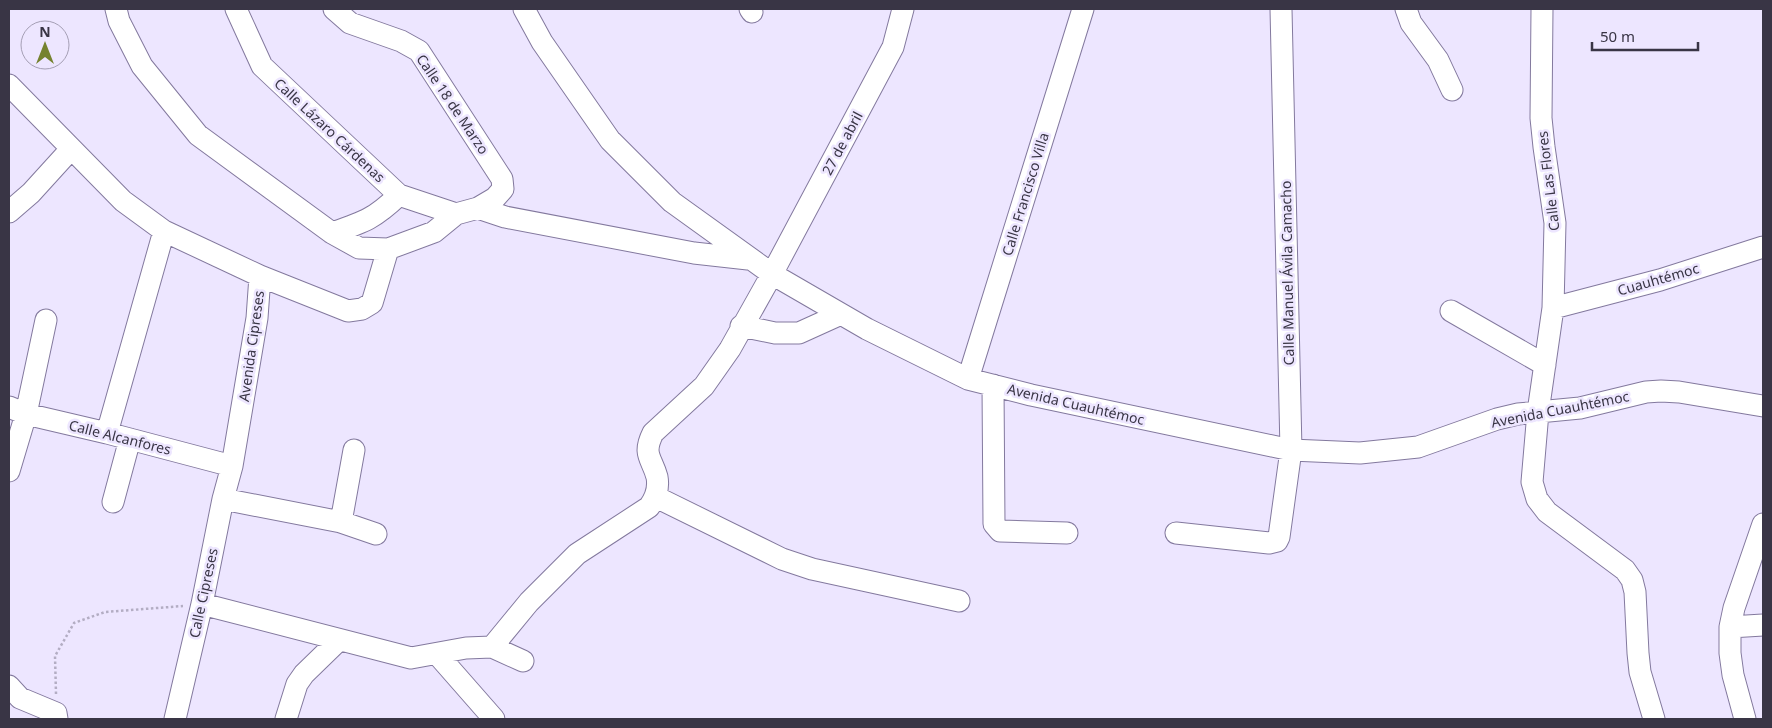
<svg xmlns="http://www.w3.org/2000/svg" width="1772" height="728" viewBox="0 0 1772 728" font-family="'Noto Sans',sans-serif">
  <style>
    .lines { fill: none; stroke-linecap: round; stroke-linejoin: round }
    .minor-casing { stroke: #83799e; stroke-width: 23 }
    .path { stroke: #b3adc3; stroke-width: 2.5; stroke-dasharray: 2.5 2.5; stroke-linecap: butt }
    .minor { stroke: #fff; stroke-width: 21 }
    .labels { text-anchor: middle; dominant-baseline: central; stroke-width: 5; stroke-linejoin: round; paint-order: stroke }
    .street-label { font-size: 14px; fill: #393545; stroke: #ede6ff }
  </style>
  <rect width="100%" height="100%" fill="#ede6ff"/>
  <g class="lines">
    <g class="minor-casing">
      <path id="minor" d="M116,9L119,21L142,66L198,135L332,233L359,248L388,249L434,232L456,214L478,208L495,198L503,189L502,179L419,51L401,41L350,23L334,9
        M236,9L262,66L399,195L456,214
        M524,9L542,42L610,140L672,202L772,274L867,329L968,379L1031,395L1291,450L1360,453L1418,447L1497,419L1518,414L1580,408L1646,392L1661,391L1679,392L1763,406
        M750,9L752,12
        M1406,9L1411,23L1438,60L1452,90
        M1542,9L1541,118L1544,147L1555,223L1553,308L1538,412L1532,482L1537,499L1547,512L1625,570L1632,580L1635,592L1638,653L1640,672L1654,719
        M9,85L123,201L164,231L260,276L257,318L232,466L223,499L202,604L175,719
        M478,208L505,217L694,253L748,259
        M9,212L31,193L71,149
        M332,233C364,222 374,219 399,195
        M260,276L348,311L362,309L372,303L388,249
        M1553,308L1660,280L1763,247
        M1451,311L1545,365
        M741,326L775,333H799L841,314
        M968,379L1083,9
        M993,385L994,524L1000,531L1067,533
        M9,407L26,414L107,433L232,466
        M107,433L164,231
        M9,471L26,414L46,320
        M656,497L782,559L812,569L959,601
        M223,499L341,522L376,534
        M113,502L130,439
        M341,522L354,450
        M1176,533L1269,543L1277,541L1279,537L1291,450L1281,9
        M202,604L411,658L466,648L492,647L523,661
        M1730,627L1763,625
        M492,647L529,602L577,554L649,507C655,499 659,488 657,477C652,458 642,455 653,433L704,386L730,349L772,274L893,47L903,9
        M437,654L494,719
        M9,686L20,698L56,713L57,719
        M286,719L297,684L304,674L339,640
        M1745,719L1733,675L1730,653V627L1734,608L1763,524"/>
    </g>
    <path class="path" d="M56,694L55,656L74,623L105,612L183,606"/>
    <use href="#minor" class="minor"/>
  </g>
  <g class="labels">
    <g class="street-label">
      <text transform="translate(453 104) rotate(56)">Calle 18 de Marzo</text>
      <text transform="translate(330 130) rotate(43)">Calle Lázaro Cárdenas</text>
      <text transform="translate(842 143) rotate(-62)">27 de abril</text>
      <text transform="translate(1548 181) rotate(-97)">Calle Las Flores</text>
      <text transform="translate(1025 194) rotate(-73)">Calle Francisco Villa</text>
      <text transform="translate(1287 273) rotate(-91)">Calle Manuel Ávila Camacho</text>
      <text transform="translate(1658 279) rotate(-16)">Cuauhtémoc</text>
      <text transform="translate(251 346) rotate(-82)">Avenida Cipreses</text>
      <text transform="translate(1076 404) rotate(13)">Avenida Cuauhtémoc</text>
      <text transform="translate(1560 409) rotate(-11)">Avenida Cuauhtémoc</text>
      <text transform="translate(120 437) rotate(14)">Calle Alcanfores</text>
      <text transform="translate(203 593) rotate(-78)">Calle Cipreses</text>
    </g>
  </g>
  <rect width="1772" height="728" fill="none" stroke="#393545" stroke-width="20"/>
  <g transform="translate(45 45)"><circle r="24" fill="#ede6ff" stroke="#a59fb5"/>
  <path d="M0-4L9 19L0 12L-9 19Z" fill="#75822f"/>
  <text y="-8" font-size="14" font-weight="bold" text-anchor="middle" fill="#393545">N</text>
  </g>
  <path d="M1592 42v8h106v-8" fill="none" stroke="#393545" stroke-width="2.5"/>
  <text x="1600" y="42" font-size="15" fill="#393545" stroke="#ede6ff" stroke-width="4" paint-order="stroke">50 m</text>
</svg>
